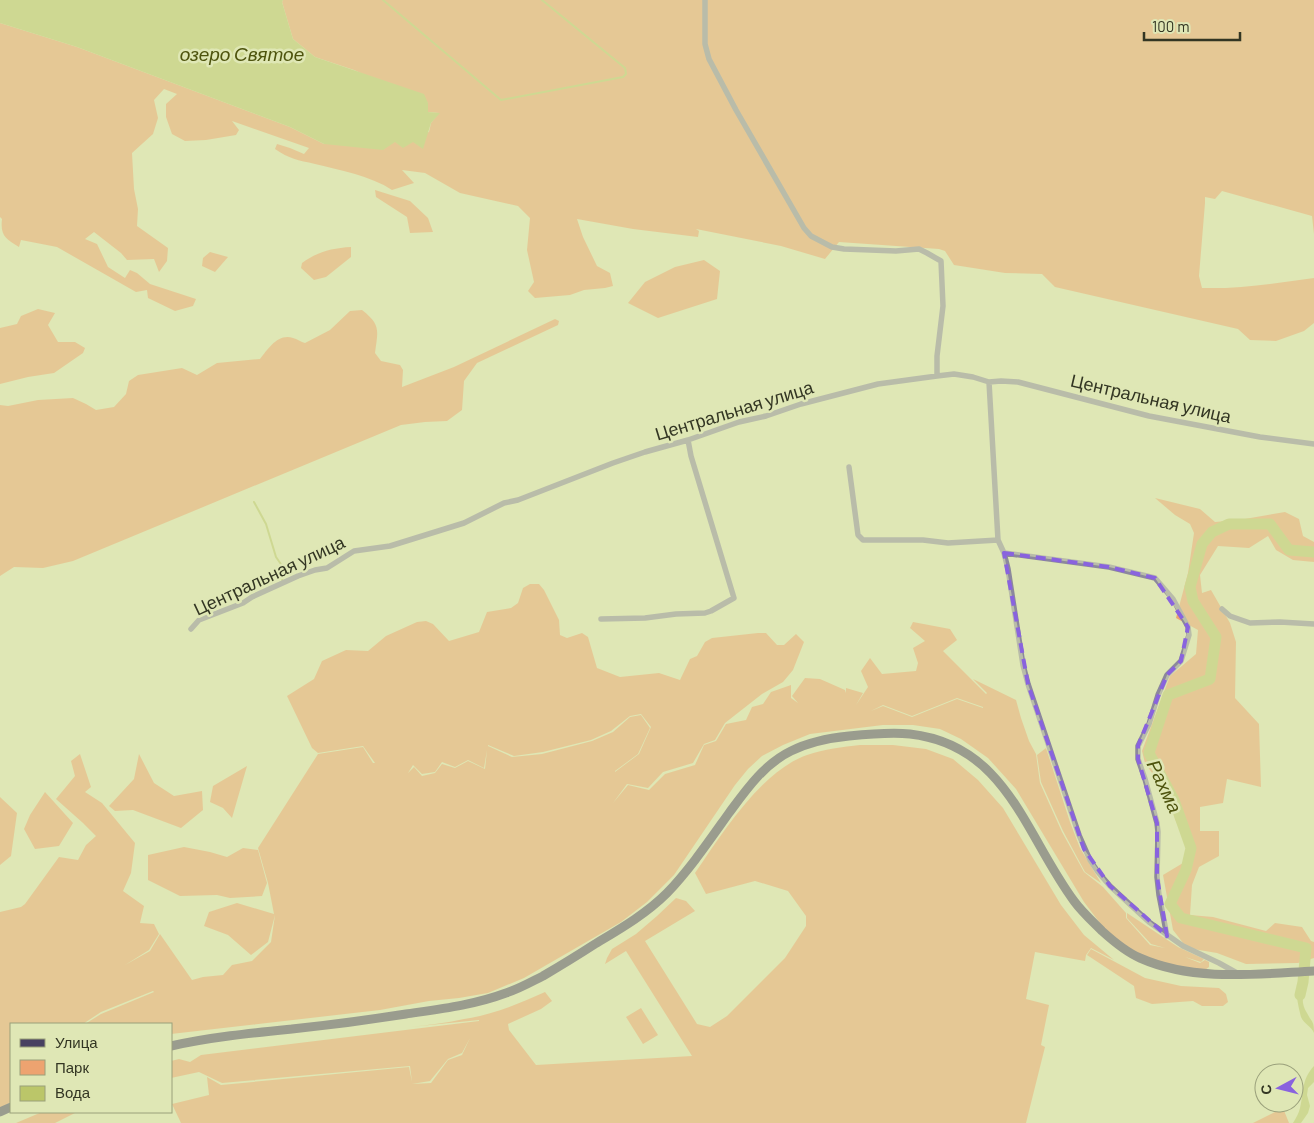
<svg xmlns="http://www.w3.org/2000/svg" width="1314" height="1123" viewBox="0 0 1314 1123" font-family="Barlow,sans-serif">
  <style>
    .green { fill: #eda370; fill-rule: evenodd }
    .water { fill: #bbc669 }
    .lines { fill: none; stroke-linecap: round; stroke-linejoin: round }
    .stream { stroke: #bbc669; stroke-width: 2 }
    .river { stroke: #bbc669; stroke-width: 11 }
    .street { stroke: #8c889c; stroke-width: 5.5 }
    .primary { stroke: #484161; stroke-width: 9 }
    .marked { fill: none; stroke: #8963de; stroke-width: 4; stroke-dasharray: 10 6; stroke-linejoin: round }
    .labels { text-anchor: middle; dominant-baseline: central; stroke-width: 5; stroke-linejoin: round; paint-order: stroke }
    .street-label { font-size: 18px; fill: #333623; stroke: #dfe7b5 }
    .water-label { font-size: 19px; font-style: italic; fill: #4e540e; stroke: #dfe7b5 }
  </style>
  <rect width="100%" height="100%" fill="#dfe7b5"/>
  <path class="green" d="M283,0H1314V234L1312,216L1222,191L1215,199L1205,197V203L1199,276L1202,288C1239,289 1277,283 1314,278V323L1304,331L1276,341L1250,340L1238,329L1055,287L1042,274L1005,273L954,265L945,251L939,249L839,242L825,259L781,246L696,229L699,231L698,237L633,229L577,219L583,237L597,266L610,273L613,286L605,288L584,290L570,295L535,298L528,291L534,282L527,250L530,218L518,206L460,193L425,173L402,170L414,183L392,190C371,176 340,170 315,164C298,160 289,159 275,149L277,144L290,148L304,154L309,148L232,121L239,130L236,135L206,140L185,141L172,134L166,117V104L177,94L164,89L154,100L158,118L153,134L132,153L134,189L138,209L137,226L168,248L167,261L159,272L154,259L127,260L121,253L94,232L85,239L97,244L108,267L125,278L130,270L137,273L150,284L196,299L193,306L175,311L148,298L147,290L136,292L57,247L21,240L19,247C6,239 0,236 2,219L0,217V23L77,47L290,127L324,144L395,142L429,132L431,123L439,113L428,112V103L354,70L315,57L293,39L282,2Z
    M375,190L410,201L428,218L433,232L410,233L407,217L376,197Z
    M351,247V257L326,277L314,280L301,268L302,263C317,252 332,248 351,247Z
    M210,252L228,257L215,272L202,266L203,258Z
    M704,260L720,271L717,299L658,318L628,303L645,282L675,267Z
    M38,309L55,313L48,325L58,342H75L85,348L83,353L54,373L28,377L0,384V328L17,324L21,316Z
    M362,310C381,325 378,330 375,353L381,361L400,365L403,370L402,387L454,367L555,319L559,321L558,325L477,363L464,381L462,410L447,421L425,422L401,425L73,561L43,568L14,567L0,576V405L8,406L38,400L73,398L86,404L96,410L114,407L126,394L129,381L138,375L182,368L197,375L217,363L260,359C268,349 278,333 293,338C297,339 301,342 305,343L330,330L350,311Z
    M1155,498L1200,509L1215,522L1239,520L1285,512L1299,519L1303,536L1314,542V562L1293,560L1276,550L1268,536L1249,548L1218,546L1200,575L1202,593L1211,590L1230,623L1236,642L1235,698L1259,724L1261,787L1227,779L1223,803L1200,807V831H1219V856L1199,867L1192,885L1190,915L1213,917L1266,931L1275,923L1302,927L1311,941L1314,942V958L1298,963L1246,964L1217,953L1187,948L1173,930L1163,875L1193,857L1175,819L1171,800L1145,763L1142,751L1170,676L1196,654L1198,630L1176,618L1188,573L1194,533L1190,524L1175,515Z
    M530,584H539L544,590L559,620L560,635L567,638L582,633L588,637L597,668L620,677L659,673L680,680L690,659L697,656L705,642L712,638L758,633H766L777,645H784L796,634L804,642L793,670L783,682L762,694L725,723L715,740L704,744L693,763L663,772L648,788L627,784L613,803L628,785L649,790L665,774L695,765L704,745L716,741L726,724L746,720L752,707L763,704L771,692L791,685V698L798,703L792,696L805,678L820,679L845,690L846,693V688L863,693L856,705L868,687L861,671L870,658L882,674L916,671L918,663L913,648L925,641L910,628L913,622L950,629L957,640L943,651L986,694L987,693L973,679L1016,700L1021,718L1029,741L1036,754L1040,783L1062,832L1084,872L1103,887L1126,913V918L1150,945L1165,948L1151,944L1127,918V913L1178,947L1204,959L1201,962L1185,957L1200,963L1205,960L1209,962V967L1205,970L1171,966L1145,957L1122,944L1103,927L1084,902L1016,789L988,758L961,739L940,729L913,725H883L810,734L783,745L762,756L748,769L735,785L674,875L647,902L621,922L524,978L488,993L459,998L429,1001L380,1010L171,1034V1024H85L101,1014L154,992L153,991L101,1012L83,1024H11V1102L0,1108V912L21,907L25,904L59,857L78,860L86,845L96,836L83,823L56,799L75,776L71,761L80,754L91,787L85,792L102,803L135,843L131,873L123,891L144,906L140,923L154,924L159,934L149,950L125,965L150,951L160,934L192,980L203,977L223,975L232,965L252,961L271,942L275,915L268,942L251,955L228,935L204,926L209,912L237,903L274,914L268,883L258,848L318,754L363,747L373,763H375L363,746L318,753L312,748L287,696L314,679L322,661L346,650L368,651L386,636L417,622L426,621L433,624L449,641L479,632L487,612L511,608L518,603L523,588ZM957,698L983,707V708L957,699L912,717L883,706L871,711L883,705L912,716ZM641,714L651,727L639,754L615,772V771L638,754L650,728L641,715L630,717L613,732L592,741L542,754L512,757L488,746V745L514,756L543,752L591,740L611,731L630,716ZM487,750L485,769L468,761L455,768L442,764L435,773L422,776L414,767L408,773L413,765L422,774L435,772L442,762L455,767L468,760L484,768Z
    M860,745H893L926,749L953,759L978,780L1003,808L1061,905L1084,935L1114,960L1091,948L1086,955L1085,961L1035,952L1026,999L1049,1005L1041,1045L1045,1047L1026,1123H181L172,1104L209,1095L207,1077L221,1085L409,1067L412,1082L410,1066L222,1083L199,1072L171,1078V1061L179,1059L190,1062L201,1055L479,1021V1020L410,1027C428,1025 446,1023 464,1019C491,1015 519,1004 545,992L552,1001L541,1009L508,1024L509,1030L536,1065L692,1056L626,951L605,964L607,958L612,949L636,934L657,916L676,898L686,901L695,911L645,941L697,1024L710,1027L727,1016L785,958L806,926V916L788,891L755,881L706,894L695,873C722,834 761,771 807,755C824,749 843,747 860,745ZM470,1038L462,1055L448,1060L431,1083L412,1084L430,1081L448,1059L462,1053Z
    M1046,748L1070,822L1080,848L1101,883L1085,872L1063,831L1041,782L1037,755Z
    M139,754L154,783L174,796L202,791L203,810L181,828L133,810L115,811L109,806L134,779Z
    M247,766L232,818L223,808L210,802L213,786Z
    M45,792L73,823L59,846L35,849L24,829L30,815Z
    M0,797L17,813L11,856L0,865Z
    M184,847L210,852L227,857L243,848L258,850L267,883L262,896L230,898L217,895L180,896L148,880V855Z
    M1091,949L1145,978L1181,986L1219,988L1226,994L1228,1002L1223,1006H1202L1193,1001L1152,1004L1136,998L1134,986L1087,955Z
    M641,1008L658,1035L643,1044L626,1017Z
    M1283,1108L1289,1123H1253Z
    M42,1112H77L55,1123H16Z"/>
  <path class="water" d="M0,0H283L282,2L293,39L315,57L424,94L428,103V112L440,113L431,123L423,149L413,142L403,148L395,142L383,150L324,144L290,127L77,47L0,23Z
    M1300,980H1306C1303,992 1300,1003 1307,1013C1312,1023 1314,1020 1314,1033C1311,1026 1304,1024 1301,1017C1300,1013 1296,997 1297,993C1298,988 1300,985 1300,980Z
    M1314,1066V1082L1308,1088L1307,1095L1310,1106L1308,1113L1301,1123H1293C1296,1118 1299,1113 1300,1108C1304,1092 1301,1080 1314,1066Z"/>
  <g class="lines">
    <path class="stream" d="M383,0L501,100L623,77L626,74L625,68L542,0
      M254,502L266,524L276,557L285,570L282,580"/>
    <path class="river" d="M1300,995L1303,982L1306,948L1181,918L1170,904L1186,870L1191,848L1174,800L1149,753L1168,695L1210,679L1216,637L1193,601L1190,587L1202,544L1212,532L1229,524H1270L1289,550L1314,552"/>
    <path class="street" d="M705,0V44L709,59L736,110L804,228L811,236L832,247L844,249L896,251L919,249L927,253L941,261L943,306L937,356V376
      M989,382L998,540L1004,553L1008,569L1023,665L1028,684L1079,835L1090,860L1098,872L1110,886L1149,922L1183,946L1219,963L1237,973
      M849,467L858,535L863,540H923L948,543L998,540
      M1004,553L1109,567L1155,578L1173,599L1188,627L1189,635L1181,661L1167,675L1158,695L1149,724L1138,746V759L1145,779L1157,823L1158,832L1157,877L1159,895L1167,936
      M1222,609L1230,616L1250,623L1280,622L1314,624
      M601,619L645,618L676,614L705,613L711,611L734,598L691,456L688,440
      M191,629L199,620L243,603L252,597L298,576L315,570L327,568L354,551L390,546L464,523L504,503L518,500L613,463L645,452L688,440L739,422L766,416L801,404L878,384L937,376L954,374L973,377L989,382L1001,381L1018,382L1149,416L1260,437L1314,444"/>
    <path class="primary" d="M171,1046C211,1037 252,1033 292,1029C330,1025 368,1020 406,1014C440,1009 474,1005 506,993C519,989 531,982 543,976C560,966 578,955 595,944C620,929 646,914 667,893C690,869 709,841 729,813C746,790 764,764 791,751C809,742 829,738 849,736C869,734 890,732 910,734C1007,745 1025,835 1074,901C1082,912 1092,921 1102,931C1113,941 1126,952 1140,958C1194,982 1257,974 1314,971
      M0,1112L11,1107"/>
  </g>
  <path d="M0 0H1314V1123H0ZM1004,553L1109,567L1155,578L1188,627L1181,661L1167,675L1138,746V759L1157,823V877L1167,936L1110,886L1084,849L1028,684Z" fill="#dfe7b5" fill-opacity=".55" fill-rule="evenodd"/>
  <path class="marked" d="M1004,553L1109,567L1155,578L1188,627L1181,661L1167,675L1138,746V759L1157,823V877L1167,936L1110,886L1084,849L1028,684Z"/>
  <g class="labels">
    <g class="street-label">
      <text transform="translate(1151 398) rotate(13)">Центральная улица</text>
      <text transform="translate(734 410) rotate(-17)">Центральная улица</text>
      <text transform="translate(269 575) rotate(-25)">Центральная улица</text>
    </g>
    <g class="water-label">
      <text x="242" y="53">озеро Святое</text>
      <text transform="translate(1165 786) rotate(65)">Рахма</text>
    </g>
  </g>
  <rect x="10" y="1023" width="162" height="90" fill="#dfe7b5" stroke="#9aa07b"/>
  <rect x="20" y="1039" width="25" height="8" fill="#484161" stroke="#9aa07b"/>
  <text x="55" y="1048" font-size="15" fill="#333623">Улица</text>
  <rect x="20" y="1060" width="25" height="15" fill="#eda370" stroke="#9aa07b"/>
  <text x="55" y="1073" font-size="15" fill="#333623">Парк</text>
  <rect x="20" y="1086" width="25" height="15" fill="#bbc669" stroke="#9aa07b"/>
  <text x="55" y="1098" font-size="15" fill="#333623">Вода</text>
  <g transform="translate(1279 1088) rotate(263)"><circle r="24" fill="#dfe7b5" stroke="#9aa07b"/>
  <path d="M0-4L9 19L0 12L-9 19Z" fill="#8963de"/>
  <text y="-8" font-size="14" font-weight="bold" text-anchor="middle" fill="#333623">С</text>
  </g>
  <path d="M1144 32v8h96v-8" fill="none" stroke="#333623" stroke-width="2.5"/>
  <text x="1152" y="32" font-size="15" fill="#333623" stroke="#dfe7b5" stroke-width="4" paint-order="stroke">100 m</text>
</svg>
